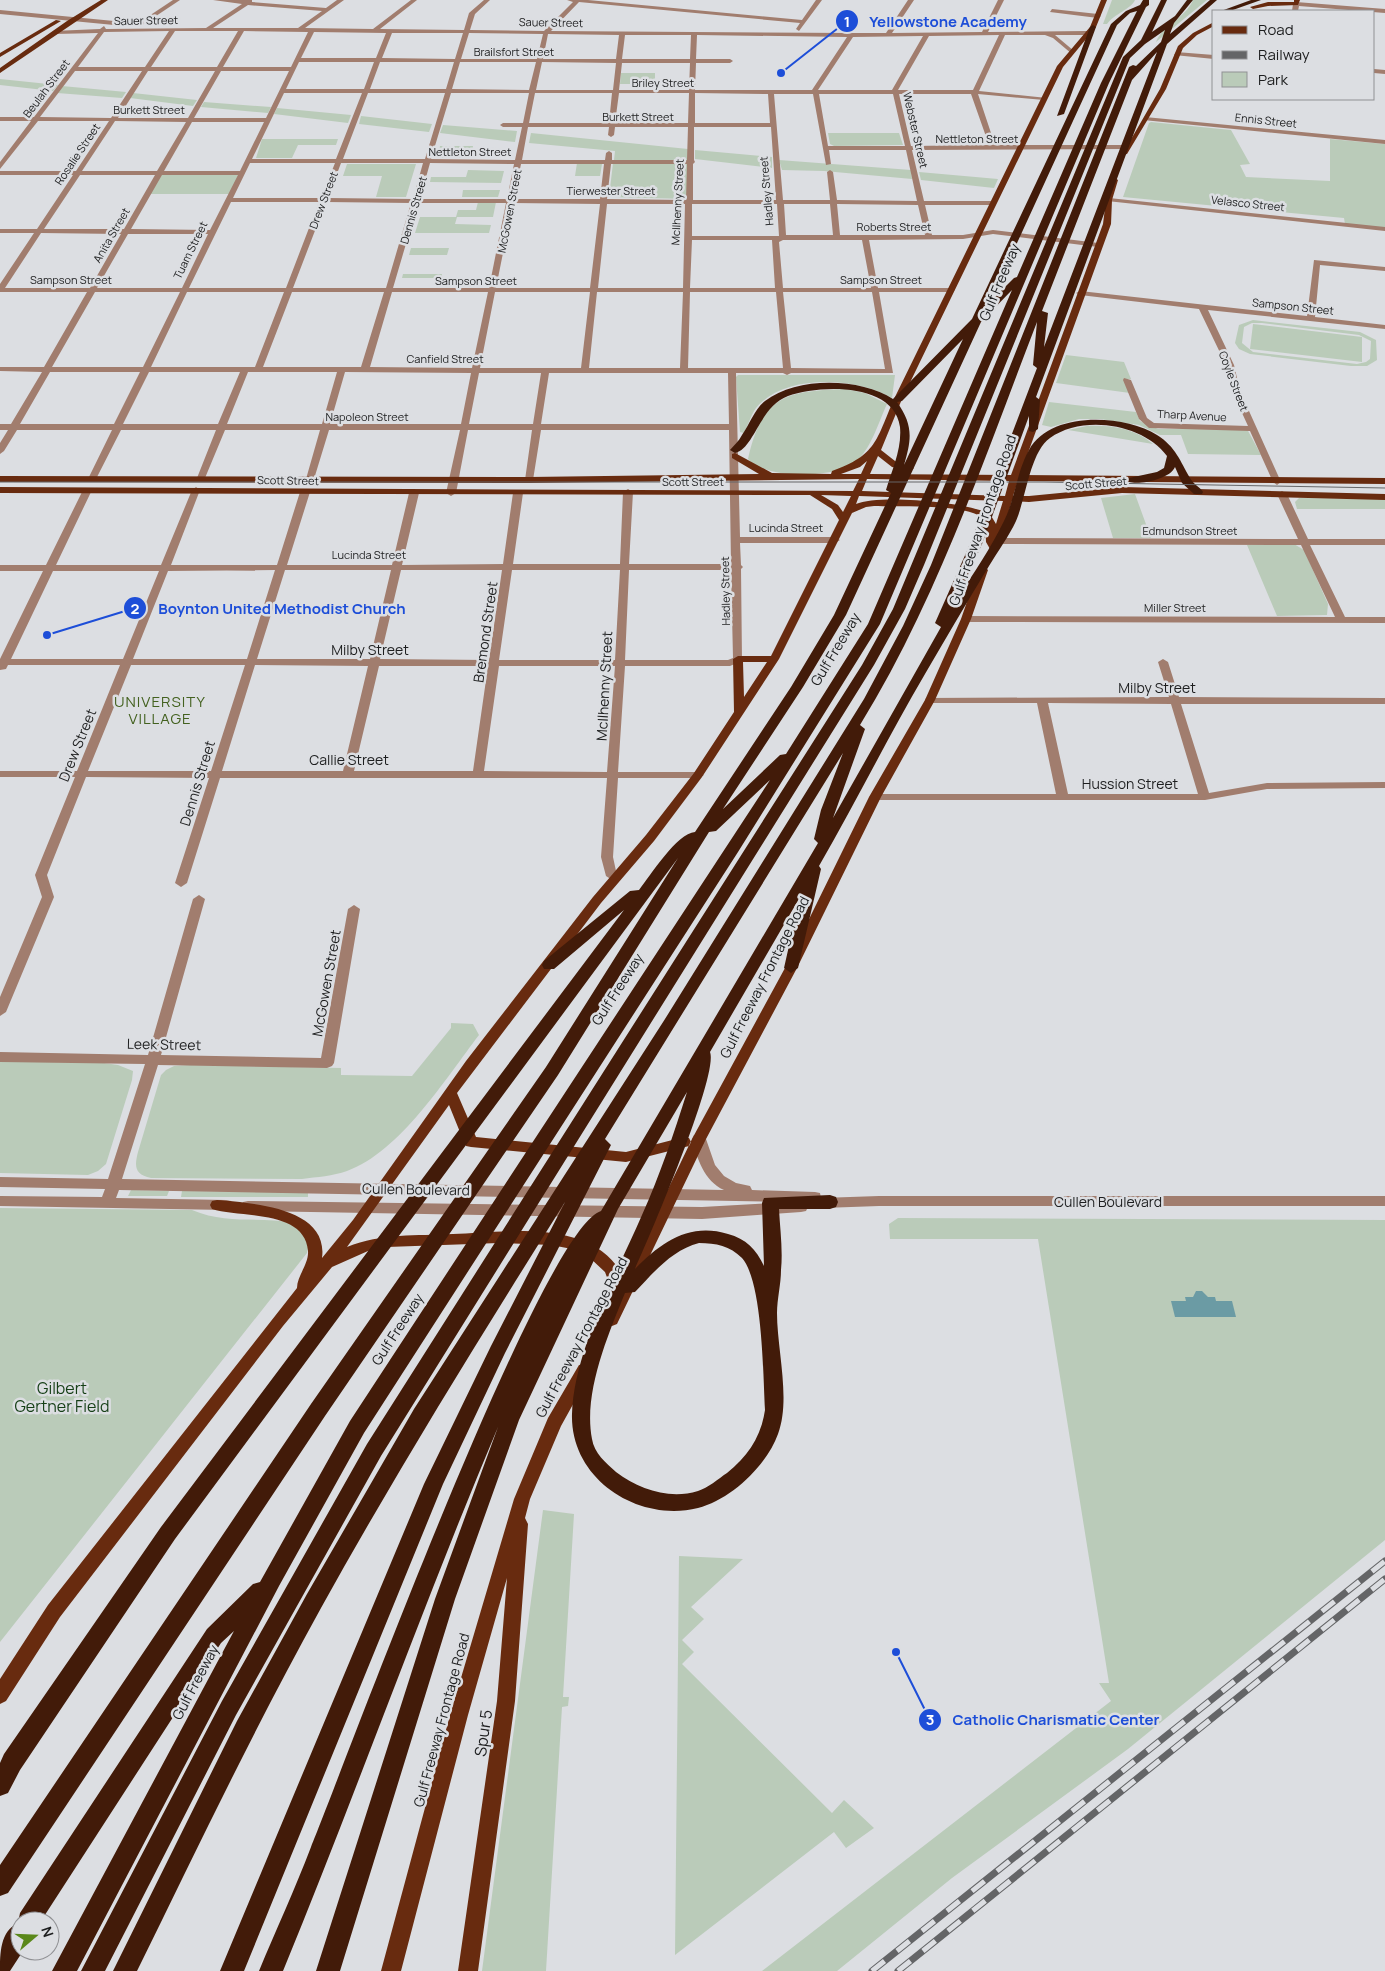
<svg xmlns="http://www.w3.org/2000/svg" width="1385" height="1971" viewBox="0 0 1385 1971" font-family="Manrope,sans-serif">
  <style>
    .green { fill: #bacbb9; fill-rule: evenodd }
    .water { fill: #6b9ba4 }
    .lines { fill: none; stroke-linecap: round; stroke-linejoin: round }
    .minor { fill: #a17d6e; fill-rule: evenodd }
    .major { fill: #682b0f; fill-rule: evenodd }
    .highway { fill: #421b09; fill-rule: evenodd }
    .tram { stroke: #646567; stroke-width: 1 }
    .rail-casing { stroke: #646567; stroke-width: 7 }
    .rail { stroke: #dcdee2; stroke-width: 5; stroke-dasharray: 16; stroke-linecap: butt }
    .labels { text-anchor: middle; dominant-baseline: central; stroke-width: 5; stroke-linejoin: round; paint-order: stroke }
    .far-street-label { font-size: 11px; fill: #1d1e1f; stroke: #dcdee2 }
    .street-label { font-size: 14px; fill: #1d1e1f; stroke: #dcdee2 }
    .neighbourhood-label { font-size: 15px; letter-spacing: 1px; fill: #43611f; stroke: #dcdee2 }
    .near-park-label { font-size: 16px; fill: #153f16; stroke: #dcdee2 }
    .near-street-label { font-size: 16px; fill: #1d1e1f; stroke: #dcdee2 }
    .leader { fill: none; stroke: #1d4ed8; stroke-width: 2 }
    .callout-dot { fill: #1d4ed8; stroke: #dcdee2; stroke-width: 2 }
    .mark-label { font-size: 15px; text-anchor: middle; font-weight: bold; fill: #fff }
    .callout-label { font-size: 15px; text-anchor: middle; font-weight: bold; fill: #1d4ed8; stroke: #dcdee2; stroke-width: 5; stroke-linejoin: round; paint-order: stroke }
  </style>
  <rect width="100%" height="100%" fill="#dcdee2"/>
  <path class="green" d="M1112,0H1135C1131,9 1114,14 1107,24H1103Z
    M1193,0H1207L1156,42C1163,24 1185,19 1193,0Z
    M621,73H655V84H620Z
    M0,79L58,85L53,91L0,85Z
    M62,86L126,92L122,98L57,93Z
    M133,93L197,100L193,106L130,98Z
    M204,102L271,107L268,113L201,107Z
    M277,108L351,115L348,123L274,114Z
    M361,116L432,124L429,132L359,124Z
    M1151,122L1231,130L1250,164L1240,165L1246,177L1330,181V139L1385,144V228L1345,224L1344,218L1123,197L1149,123Z
    M443,125L517,131L515,142L440,133Z
    M531,133L688,149V160H614L615,151L529,143Z
    M828,133H899L903,145L834,146L830,144Z
    M262,139H338L336,145H298L292,158H256Z
    M440,146H473L471,158H437Z
    M695,150L772,157V168L695,159Z
    M779,160L911,170L912,179L824,171L782,170Z
    M577,163L602,164L600,176H575Z
    M613,163H688L687,199L609,197Z
    M347,164H416L406,197H376L382,176H343Z
    M468,170L504,171L501,183L430,182L431,177H466Z
    M919,172L998,179L994,188L921,180Z
    M159,173H242L232,194H147Z
    M463,190H500L498,197H462Z
    M478,202H496L493,217H457L455,224L491,225L489,233H415L420,217H456L458,210H476Z
    M411,248H449L447,255H409Z
    M403,274H442L441,278H479L478,286L439,287L440,278H402Z
    M1253,320L1360,332L1376,340L1377,360L1367,366H1351L1250,354L1239,349L1235,343L1239,325ZM1252,323H1262L1359,335L1371,341L1370,359L1366,362L1357,364L1253,352L1242,343L1244,327Z
    M1253,324L1362,337V362L1250,349Z
    M1066,355L1124,362L1131,379H1124L1130,393L1056,383Z
    M738,375H895L892,398C856,377 784,373 756,408C751,415 748,425 744,433L740,432L736,377Z
    M845,389L865,393L887,404C879,421 872,446 858,460C838,479 767,480 748,459C762,395 787,391 845,389Z
    M1049,402L1136,412L1140,421L1158,429H1247L1261,455L1188,454L1181,435H1160L1139,425L1100,419H1079L1051,427L1042,425Z
    M1087,426C1111,425 1134,428 1153,444L1068,430Z
    M1135,494L1151,538H1113L1101,498Z
    M1299,498L1385,499V509H1297L1295,502Z
    M1294,544L1304,550L1328,604L1327,615L1277,616L1247,545Z
    M451,1023L473,1024L479,1035C446,1078 400,1152 347,1171C333,1176 317,1177 302,1179L151,1178C135,1175 134,1167 138,1152L161,1075L166,1070L174,1066L190,1065L341,1068V1075L412,1076L451,1028Z
    M0,1061L104,1063L118,1065L133,1071L132,1080L106,1164L98,1171L88,1175L0,1173Z
    M131,1190L169,1191L167,1196H128Z
    M182,1191L308,1192V1197H181Z
    M0,1208L192,1210C227,1225 259,1216 295,1223L309,1241L307,1253L0,1642Z
    M898,1218L1385,1220V1540L1128,1749L952,1878L837,1971H762L1111,1701L1099,1683H1109L1038,1239H890L889,1224Z
    M543,1510L574,1514L563,1697H569L568,1706L562,1707L546,1971H482Z
    M679,1556L743,1559L691,1607L704,1619L682,1640L694,1652L682,1664L832,1813L844,1800L874,1828L846,1848L834,1832L675,1955Z"/>
  <path class="water" d="M1196,1291H1202L1208,1297H1215L1216,1301H1232L1236,1317H1175L1171,1301H1186L1185,1297H1193Z"/>
  <g class="lines">
    <path class="minor" d="M173,0H180L141,26H137V24Z
      M213,0H252V2L326,8L337,0H344L305,28L373,29L411,0H417L380,29L464,30L469,13L484,0H490L475,14L470,30L544,31L573,2L567,0H588L802,20L816,0H822L799,31L796,29L800,23L579,2L551,31L851,33H886L908,0H914L892,33L982,32L998,0H1004L988,32L1088,31L1091,33L1088,35H1055L1074,51L1072,54L1053,38L1045,35H1005L979,91L1047,98L1044,100L978,94L995,145H1127L1130,147L1127,149L912,150L924,201H993L996,203L993,205H925L932,235H963L993,230L1098,243L1102,245L1098,247L993,234L963,239L869,240L878,288H951L955,290L951,292H879L893,373H791L787,375L783,373H736L740,537H835L840,540L835,543H740L741,565L743,567L741,569L742,661L730,666H625L618,772H698L704,775L698,778H618L613,857L616,871L622,877L620,880H612L606,876L601,857L607,778H220L187,883L181,887L175,883L209,778L86,777L47,875L54,897L6,1012L0,1016V997L42,897L35,875L75,777H0V771H77L120,665H8L6,669L0,670V659L43,571H0V565H46L83,490L91,492L56,565H161L192,490L196,487L200,490L171,565H277L300,492L305,489L310,492L287,565H392L409,493L414,490L419,493L402,565L503,564L513,493L518,490L523,493L513,564H620L623,492L628,489L633,492L629,564H731L729,430H541L533,480L529,483L525,480L532,430H468L456,493L451,496L446,493L460,430H329L314,479L310,482L306,479L320,430H225L205,478L201,481L197,478L216,430H121L96,479L92,482L88,479L112,430H17L4,451L0,454V443L8,430H0V424H11L42,372L0,371V367H44L87,292H0V284L34,233H0V229H37L73,175H0V171H76L109,121H38L0,169V162L31,121H0V117H34L98,33L55,34L53,31L100,29L104,26L106,29L206,28L242,4ZM248,5L322,11L298,28H213ZM169,31L145,67H78L104,32ZM175,31H238L217,67H151ZM244,31L308,32L291,67H223ZM314,32L386,33L376,58H301ZM392,33H463L455,59L382,58ZM469,33L543,34L537,59H461ZM548,34L619,35L616,59H543ZM625,35H691L690,59H622ZM697,35L847,37L812,90H695L696,63H730L733,61L730,59H696ZM999,35L973,90H898L929,36ZM923,36L892,90H818L853,37ZM299,62H374L364,89H286ZM380,62H454L446,89H370ZM460,62H536L529,90L452,89ZM542,62L616,63L613,90H536ZM622,63H690L689,90H619ZM75,71H142L111,118L40,117ZM148,71H215L188,118H118ZM221,71H289L266,118H194ZM284,93H362L336,159H252ZM368,93H445L425,159H343ZM451,93H529L523,123H503L500,125L503,127H522L515,160L431,159ZM535,93H612L609,123H529ZM619,93H689L688,123H615ZM695,93L768,94L770,123H695ZM774,94H813L826,165L831,164L829,150H906L917,201L837,200L833,172L830,170L827,172L830,200H783ZM819,94H893L905,146H828ZM899,94H971L989,145L911,146ZM115,121L186,122L157,171H82ZM192,122H264L240,171H164ZM528,127H609L608,135L611,137L614,135L615,127H688L687,160H612V153L609,151L606,153L605,160H522ZM694,127H771L776,200H693V164L695,162L694,160ZM250,163H335L321,198H233ZM341,163H423L413,199L328,198ZM430,163L514,164L507,199H420ZM521,164H604L600,199H514ZM611,164H687L686,200L607,199ZM80,175H155L124,229H44ZM162,175H238L210,230L131,229ZM231,202H319L286,288H189ZM326,202L411,203L386,288H293ZM418,203H506L489,288H393ZM513,203L600,204L590,288H496ZM607,204H685L683,288H598ZM692,204H777L779,236H692ZM784,204H830L833,235H786ZM837,204L918,205L925,235H840ZM41,233L121,234L90,288H5ZM128,234H208L182,288H97ZM692,240H772L775,288H690ZM783,240H862L871,288H783L779,242ZM95,292H180L143,367H52ZM187,292H284L255,367H151ZM292,292H384L361,367H263ZM392,292H488L472,368L370,367ZM495,292H590L581,368H480ZM597,292H683L680,368H589ZM690,292H776L783,368H688ZM783,292H872L885,369L791,368ZM50,372H140L114,424H20ZM149,372H240L218,424H123ZM248,372H337L322,424H227ZM345,372L471,373L461,424H330ZM479,373H541L533,424H469ZM549,373H728L729,424H541ZM275,570L247,659H133L168,571ZM285,570H391L370,659H257ZM401,570H502L489,660L380,659ZM512,570H620L615,660H499ZM629,570H731L733,658L728,660H625ZM53,571H159L123,659H11ZM131,665H245L211,771H88ZM255,665L368,666L343,771H222ZM379,666H488L473,771H354ZM499,666H615L607,772L484,771Z
      M1296,2L1385,9V13L1299,6L1298,11H1292L1293,4Z
      M1052,9L1098,14L1101,16L1098,18L1050,12Z
      M0,10L114,21L117,23L114,25L0,14Z
      M1176,52L1214,55V59L1174,55Z
      M1374,69L1385,70V74L1374,73Z
      M1145,117L1385,140V144L1143,120Z
      M1109,198L1385,227V231L1107,201L1106,200Z
      M1314,260L1385,267V271L1320,265L1315,317L1385,325V329L1208,310L1234,365L1240,391L1281,482L1277,485L1273,482L1250,431L1149,428L1139,419L1123,380L1124,378L1131,380L1147,418L1154,423L1248,426L1232,391L1226,365L1199,309L1080,295L1076,293L1080,291L1307,316Z
      M1282,491L1287,494L1308,539H1385V545H1310L1345,617H1385V623L966,622L961,619L966,616L1335,617L1301,545L996,544L991,541L996,538L1298,539L1277,494Z
      M1163,659L1168,662L1179,697L1385,698V704H1181L1209,793L1267,783L1385,782V788L1267,789L1205,800H875L869,797L875,794H1056L1037,703H930L925,700L926,698L1169,697L1158,662ZM1048,703L1171,704L1198,794H1068Z
      M199,895L205,899L161,1055L321,1058L348,909L354,905L360,909L334,1063L332,1066L327,1068L158,1065L122,1179L724,1190C704,1181 697,1158 692,1139L694,1135H704L706,1139L715,1165L724,1176L736,1183L750,1186L752,1190L815,1192L820,1193L821,1198L879,1196H1385V1206H879L823,1208L818,1207L817,1202H803L808,1207L806,1211L801,1212L702,1219L248,1211L243,1210L241,1206L243,1202L248,1201L702,1207L792,1202L119,1190L116,1198L226,1200L231,1201L233,1205L231,1209L226,1210L0,1206V1196L102,1197L105,1189L0,1187V1177L108,1179L145,1064L0,1062V1052L148,1055L193,899Z"/>
    <path class="major" d="M101,0H108L0,73V68L67,21Z
      M1101,0H1107L1096,27L1063,67L902,399L881,450L895,461L914,468L910,471L892,467L878,456L870,474L1011,475L1103,224L1106,200L1112,180L1115,178L1118,180L1112,200L1111,224L1020,475L1385,478V484L1018,481L1013,496H1029L1122,487L1385,494V500L1122,493L1029,502L1012,501L998,547L993,550L990,549L986,542L985,519C965,503 900,507 874,506L866,507L852,513L779,659L702,777L654,841L601,903L457,1093L476,1137L626,1152L684,1137L689,1138L691,1142L689,1146L626,1162L471,1147L466,1146L464,1142L449,1105L347,1247C382,1233 416,1236 453,1234C501,1232 582,1220 616,1265C619,1270 621,1277 623,1283L692,1139L785,968L869,797L925,700L961,619L978,570L983,567L986,568L988,570L971,619L935,700L881,797L797,968L706,1139L617,1324L612,1326L607,1324L605,1320L616,1296L612,1291L605,1272L590,1258L572,1249L551,1245L499,1243L387,1247L368,1251L332,1267L283,1326L60,1617L6,1701L0,1704V1679L48,1605L297,1288C297,1276 309,1264 308,1251C305,1209 239,1218 212,1209L210,1205L212,1201L217,1200C251,1203 329,1207 322,1258L353,1220L466,1061L593,897L646,835L694,773L734,712L733,659L738,656H771L839,520L832,509L810,495L0,493V487L853,491L859,479L529,483L0,482V476L529,477L759,474L732,458V454L735,453L772,473L831,474L832,471C877,455 876,440 894,399L1057,66L1090,27ZM867,461L861,474H841L860,467ZM867,479L1009,481L1005,496L862,491ZM821,495L851,496L843,512L838,505ZM859,496L1003,501L996,524L990,514C968,502 879,494 856,504ZM743,662H767L744,697Z
      M1294,0H1300L1298,5L1268,6L1253,9L1250,7L1268,2H1294Z
      M56,20L61,21L0,57V53Z
      M1214,22V26L1197,35L1183,48L1166,89L1127,154L1122,155L1160,89L1178,46L1193,33Z
      M584,1364L589,1365L592,1370L561,1426L530,1499L525,1518L528,1524L515,1701L478,1971H458L497,1701L507,1578L468,1715L401,1971H381L450,1715L514,1499L548,1418L579,1365Z"/>
    <path class="highway" d="M1143,0H1149V5L1146,7L1109,83L880,624L738,852L364,1433L279,1586L77,1971H52L234,1631L221,1643L41,1921H20V1951H23L10,1971H0C0,1954 0,1931 18,1923L20,1913L207,1629L253,1584L260,1582L350,1421L770,780L716,831L709,832L558,1075L325,1416L8,1893L0,1896V1865L311,1404L546,1067L678,858L175,1539L20,1770L8,1793L0,1796V1763L4,1754L161,1527L624,910L554,969H544L542,965L544,961L630,891L639,890C650,876 677,833 695,832L791,687L834,615L891,493L886,490C892,470 902,449 900,427C894,382 819,385 788,396C759,407 755,448 735,453L730,450C734,445 739,441 742,435C750,424 754,410 765,401C797,376 861,378 893,399L972,319L1111,24L1126,11L1140,5ZM1137,11L1101,83L1017,277L1014,278L990,302L1117,25L1130,13ZM1012,290L868,624L786,754L780,755L723,809L803,687L846,615L981,322ZM963,339L904,465C912,438 913,425 897,402L902,401Z
      M1161,0H1167L1152,32L1175,16L1187,0H1193L1174,23L1170,34L1210,0H1217L1167,44L1036,397L1040,400L1038,429L1033,432L1029,431V416L982,544L957,599C973,574 991,548 1004,521C1015,499 1017,471 1029,450C1050,411 1123,414 1157,435C1176,447 1180,461 1190,478C1193,484 1200,487 1203,492L1202,494H1194L1182,483L1175,467C1170,479 1141,485 1129,482V478L1157,472L1164,468L1167,456C1144,424 1083,414 1050,438C1030,452 1026,498 1016,521C1009,536 998,551 989,566C967,602 946,638 925,674C888,737 856,802 819,866L821,869L798,968L791,973L784,968L800,897L710,1052C719,1075 649,1238 635,1269C661,1242 690,1222 728,1234C746,1239 756,1249 764,1266L762,1203L764,1198L830,1195L836,1197L838,1202L836,1207L830,1209H779C780,1229 783,1250 781,1270C781,1284 777,1299 777,1313C777,1350 791,1399 778,1434C767,1465 731,1500 698,1508C638,1523 570,1479 572,1414C574,1350 617,1273 642,1215C660,1175 674,1133 687,1092L618,1209L519,1420L455,1599L340,1971H316L435,1599L498,1427C422,1607 357,1791 283,1971H259C276,1930 295,1889 311,1847C346,1761 541,1230 601,1211L818,843L814,839L821,810L843,753L605,1139L611,1145L505,1353L443,1484L244,1971H220L424,1484L491,1346L565,1202C481,1336 398,1469 321,1608C255,1727 197,1849 137,1971H113L237,1721L307,1594L414,1409L665,1019L864,699L903,626L931,565L1129,67L1133,65L1136,66L1161,42L1165,30L1145,44L1130,58L924,565L905,609L874,665L381,1456L236,1715L105,1971H81L222,1701L367,1444L862,665L893,609L1123,57L1141,40ZM1157,52L1044,347L1048,313L1042,311L1132,80ZM1037,322L1033,365L1037,368L970,544L935,623L941,627L833,818L865,729L860,725C937,600 984,459 1037,322ZM699,1243C716,1243 730,1246 742,1258C763,1282 763,1377 765,1410C761,1437 748,1456 727,1473C718,1479 708,1488 698,1491C669,1500 639,1489 616,1472C606,1463 594,1453 592,1439C583,1393 608,1335 625,1293L635,1292C654,1272 672,1250 699,1243Z
      M1251,0H1261L1230,11H1221Z
      M1093,25L1096,27L1064,114L1057,116L1090,27Z"/>
    <path class="tram" d="M0,482H1044L1385,488"/>
    <g class="rail-casing">
      <path id="rail" d="M872,1971L1385,1561
        M898,1971L1385,1579"/>
    </g>
    <use href="#rail" class="rail"/>
  </g>
  <g class="labels">
    <g class="far-street-label">
      <text transform="translate(146 20) rotate(-1)">Sauer Street</text>
      <text transform="translate(551 22) rotate(1)">Sauer Street</text>
      <text x="514" y="51">Brailsfort Street</text>
      <text x="663" y="82">Briley Street</text>
      <text transform="translate(46 88) rotate(-53)">Beulah Street</text>
      <text x="149" y="109">Burkett Street</text>
      <text x="638" y="116">Burkett Street</text>
      <text transform="translate(1266 120) rotate(6)">Ennis Street</text>
      <text transform="translate(916 130) rotate(77)">Webster Street</text>
      <text x="977" y="138">Nettleton Street</text>
      <text x="470" y="151">Nettleton Street</text>
      <text transform="translate(77 154) rotate(-56)">Rosalie Street</text>
      <text x="611" y="190">Tierwester Street</text>
      <text transform="translate(766 191) rotate(-95)">Hadley Street</text>
      <text transform="translate(323 200) rotate(-69)">Drew Street</text>
      <text transform="translate(677 202) rotate(-87)">McIlhenny Street</text>
      <text transform="translate(1248 203) rotate(6)">Velasco Street</text>
      <text transform="translate(413 210) rotate(-74)">Dennis Street</text>
      <text transform="translate(509 211) rotate(-79)">McGowen Street</text>
      <text x="894" y="226">Roberts Street</text>
      <text transform="translate(111 235) rotate(-60)">Anita Street</text>
      <text transform="translate(190 250) rotate(-64)">Tuam Street</text>
      <text x="71" y="279">Sampson Street</text>
      <text x="881" y="279">Sampson Street</text>
      <text x="476" y="280">Sampson Street</text>
      <text transform="translate(1293 306) rotate(6)">Sampson Street</text>
      <text x="445" y="358">Canfield Street</text>
      <text transform="translate(1234 381) rotate(69)">Coyle Street</text>
      <text transform="translate(1192 415) rotate(3)">Tharp Avenue</text>
      <text x="367" y="416">Napoleon Street</text>
      <text transform="translate(288 480) rotate(1)">Scott Street</text>
      <text x="693" y="481">Scott Street</text>
      <text transform="translate(1096 483) rotate(-5)">Scott Street</text>
      <text x="786" y="527">Lucinda Street</text>
      <text x="1190" y="530">Edmundson Street</text>
      <text x="369" y="554">Lucinda Street</text>
      <text transform="translate(725 591) rotate(-91)">Hadley Street</text>
      <text x="1175" y="607">Miller Street</text>
    </g>
    <g class="street-label">
      <text transform="translate(999 282) rotate(-67)">Gulf Freeway</text>
      <text transform="translate(982 520) rotate(-71)">Gulf Freeway Frontage Road</text>
      <text transform="translate(485 632) rotate(-82)">Bremond Street</text>
      <text x="370" y="649">Milby Street</text>
      <text transform="translate(835 649) rotate(-59)">Gulf Freeway</text>
      <text transform="translate(604 686) rotate(-87)">McIlhenny Street</text>
      <text x="1157" y="687">Milby Street</text>
      <text transform="translate(77 745) rotate(-68)">Drew Street</text>
      <text x="349" y="759">Callie Street</text>
      <text transform="translate(197 783) rotate(-73)">Dennis Street</text>
      <text x="1130" y="783">Hussion Street</text>
      <text transform="translate(764 977) rotate(-63)">Gulf Freeway Frontage Road</text>
      <text transform="translate(326 983) rotate(-80)">McGowen Street</text>
      <text transform="translate(617 989) rotate(-57)">Gulf Freeway</text>
      <text transform="translate(164 1044) rotate(1)">Leek Street</text>
      <text transform="translate(416 1189) rotate(1)">Cullen Boulevard</text>
      <text x="1108" y="1201">Cullen Boulevard</text>
      <text transform="translate(397 1329) rotate(-57)">Gulf Freeway</text>
      <text transform="translate(581 1337) rotate(-62)">Gulf Freeway Frontage Road</text>
      <text transform="translate(195 1682) rotate(-62)">Gulf Freeway</text>
      <text transform="translate(441 1720) rotate(-75)">Gulf Freeway Frontage Road</text>
    </g>
    <g class="neighbourhood-label">
      <text x="160" y="701">UNIVERSITY<tspan x="160" dy="17">VILLAGE</tspan></text>
    </g>
    <g class="near-park-label">
      <text x="62" y="1388">Gilbert<tspan x="62" dy="18">Gertner Field</tspan></text>
    </g>
    <g class="near-street-label">
      <text transform="translate(483 1733) rotate(-82)">Spur 5</text>
    </g>
  </g>
  <path class="leader" d="M781 73L847 21M47 635L135 608M896 1652L930 1720"/>
  <g class="callout-dot">
    <circle cx="781" cy="73" r="5"/>
    <circle cx="47" cy="635" r="5"/>
    <circle cx="896" cy="1652" r="5"/>
    <circle cx="847" cy="21" r="12"/>
    <circle cx="135" cy="608" r="12"/>
    <circle cx="930" cy="1720" r="12"/>
  </g>
  <g class="mark-label">
    <text x="847" y="27">1</text>
    <text x="135" y="614">2</text>
    <text x="930" y="1725">3</text>
  </g>
  <g class="callout-label">
    <text x="948" y="27">Yellowstone Academy</text>
    <text x="282" y="614">Boynton United Methodist Church</text>
    <text x="1056" y="1725">Catholic Charismatic Center</text>
  </g>
  <rect x="1212" y="10" width="162" height="90" fill="#dcdee2" stroke="#909194"/>
  <rect x="1222" y="26" width="25" height="8" fill="#682b0f" stroke="#909194"/>
  <text x="1258" y="35" font-size="15" fill="#1d1e1f">Road</text>
  <rect x="1222" y="51" width="25" height="8" fill="#646567" stroke="#909194"/>
  <text x="1258" y="60" font-size="15" fill="#1d1e1f">Railway</text>
  <rect x="1222" y="72" width="25" height="15" fill="#bacbb9" stroke="#909194"/>
  <text x="1258" y="85" font-size="15" fill="#1d1e1f">Park</text>
  <g transform="translate(35 1936) rotate(71)"><circle r="24" fill="#dcdee2" stroke="#909194"/>
  <path d="M0-4L9 19L0 12L-9 19Z" fill="#5a881a"/>
  <text y="-8" font-size="14" font-weight="bold" text-anchor="middle" fill="#1d1e1f">N</text>
  </g>
</svg>
